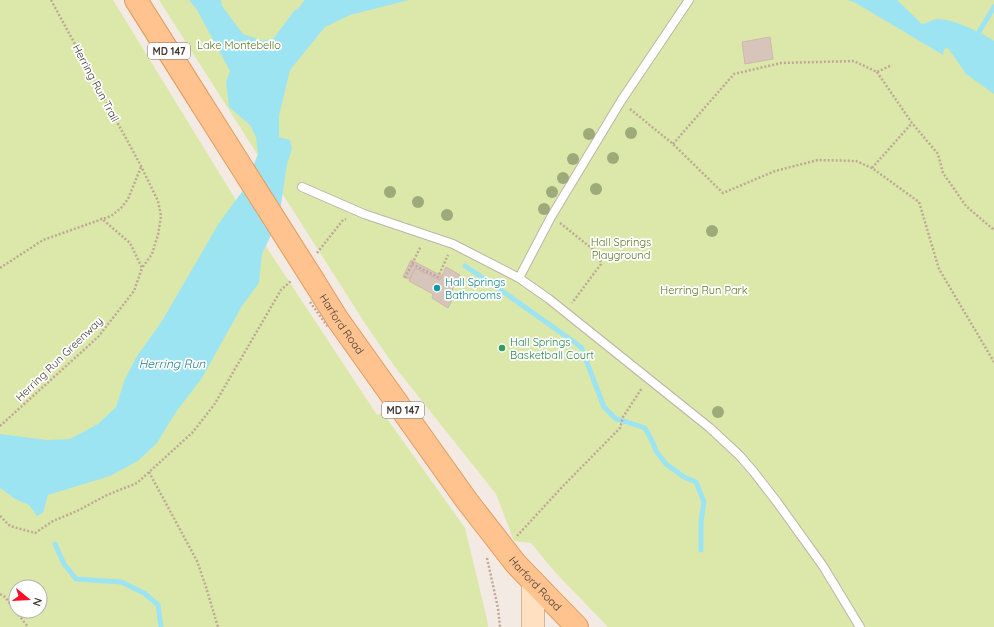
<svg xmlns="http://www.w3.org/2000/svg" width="994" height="627" viewBox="0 0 994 627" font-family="Quicksand,sans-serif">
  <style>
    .green { fill: #dce8aa; fill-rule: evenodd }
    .water { fill: #9ce4f2 }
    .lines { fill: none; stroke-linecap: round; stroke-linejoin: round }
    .stream { stroke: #9ce4f2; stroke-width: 5 }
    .building { fill: #d7c5bb; stroke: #cfb8ab }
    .lane-casing { stroke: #c0b2a8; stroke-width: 10 }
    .secondary-casing { stroke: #d7b493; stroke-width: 24 }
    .primary-casing { stroke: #e69a5c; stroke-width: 24 }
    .path { stroke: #c0a796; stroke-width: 2.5; stroke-dasharray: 2 2; stroke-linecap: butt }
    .lane { stroke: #fff; stroke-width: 8 }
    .secondary { stroke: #ffe0c0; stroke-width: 22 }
    .primary { stroke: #ffc38f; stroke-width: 22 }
    .primary-bridge-casing { stroke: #e69a5c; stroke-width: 24; stroke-linecap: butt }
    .path-bridge { stroke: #c0a796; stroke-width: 2.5; stroke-dasharray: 2 2; stroke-linecap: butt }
    .primary-bridge { stroke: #ffc38f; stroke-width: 22 }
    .tree { fill: #9daa7a }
    .culture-dot { fill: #0f9aa8; stroke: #fff; stroke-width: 1.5 }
    .leisure-dot { fill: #2e9e5b; stroke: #fff; stroke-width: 1.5 }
    .labels { text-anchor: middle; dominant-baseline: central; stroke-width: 3.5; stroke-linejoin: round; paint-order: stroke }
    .shield { fill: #fff; stroke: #7c7470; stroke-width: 1 }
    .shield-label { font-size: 10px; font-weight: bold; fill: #443933 }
    .park-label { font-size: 11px; fill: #587625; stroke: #fff }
    .street-label { font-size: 11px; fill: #443933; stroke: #fff }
    .culture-label { font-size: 11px; fill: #0d838f; stroke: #fff; text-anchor: start }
    .leisure-label { font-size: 11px; fill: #27864d; stroke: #fff; text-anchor: start }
    .water-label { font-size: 12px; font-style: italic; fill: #257f92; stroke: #fff }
  </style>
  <rect width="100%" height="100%" fill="#f2eae3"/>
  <path class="green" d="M0,0H113L242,210L377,415L383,413L465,528L487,619L488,627H0ZM16,587H40V611H16Z
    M159,0H994V627H608L554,571L531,543L514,541L496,494L395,367L366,325Z"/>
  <path class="water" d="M189,0H221L222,6L243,34L263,41L274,38L294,11L311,0H409L350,15L325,27L290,70L279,116V137L290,140L292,149L287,164L279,218L262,254L259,283L242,306L202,378L176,412L157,443L138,461L110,476L48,495L43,513L37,516L29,505L15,499L0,488V434L47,440L70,439L98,424L116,407L125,379L137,356L162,321L219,223L244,189L258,154L256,137L250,125L229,107L226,82L230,71L197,10Z
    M847,0H897L922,24C927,23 932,20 937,19C951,18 983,33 994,41V94L966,74L948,48L944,49L943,55L854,2Z"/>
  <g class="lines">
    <path class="stream" d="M301,9L307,1L312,0
      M976,37L994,7
      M465,266L498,288L581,347L604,407L616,419L627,422L645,428L652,441L656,451L666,464L684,477L696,482L704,502L701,522V550
      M55,544L64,564L76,579L121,582L144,593L158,605L161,627"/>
  </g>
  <path class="building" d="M770,37L773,59L745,64L742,42Z
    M411,260L442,276L440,280L415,268L410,279L403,277Z
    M446,267L460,275L448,298L452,300L448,308L432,298L433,294L409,281L415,268L440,280Z"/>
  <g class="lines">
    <g class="lane-casing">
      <path id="lane" d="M302,187L364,214L453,244L519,278L549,299L710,428L739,455L753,471L777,502L823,566L860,627
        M519,278L551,217L621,101L689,0"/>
    </g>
    <g class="secondary-casing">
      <path id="secondary" d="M533,583V627"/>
    </g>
    <g class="primary-casing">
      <g id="primary">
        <path d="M136,0L201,103"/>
        <path id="s1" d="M315,283L338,320L467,501L516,564L577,627"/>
      </g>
    </g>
    <path class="path" d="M51,0L141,166L158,201L161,216L158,235L152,254L142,268
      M877,72L912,123L938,154L943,173L966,206L994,230
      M630,109L673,144L723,193L775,171L818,160L856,161L872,168L919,202L939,269L994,362
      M673,144L734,74L781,63L854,61L877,72L892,65
      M872,168L912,123
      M560,223L599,254L601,264L572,303
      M317,253L343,220L346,219
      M412,264L438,277L448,255
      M0,268L43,240L111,216L121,208L128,199L141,167
      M405,278L421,246
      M0,426L98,337L134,291L142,268L130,243L101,218
      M149,472L197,561L206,587L218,627
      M0,516L10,526L35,533L53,521L77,511L107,495L137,483L192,433L214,405L281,290L292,280
      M517,536L563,486L620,428L623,417L642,388
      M487,558L498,608L500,627
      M0,594L5,597L28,627"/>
    <use href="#lane" class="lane"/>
    <use href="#secondary" class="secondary"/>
    <use href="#primary" class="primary"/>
    <g class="primary-bridge-casing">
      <path id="primary-bridge" d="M201,103L315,283"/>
    </g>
    <path class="path-bridge" d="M310,302L328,327"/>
    <use href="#primary-bridge" class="primary-bridge"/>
  </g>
  <g class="tree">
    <circle cx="631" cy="133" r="6"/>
    <circle cx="589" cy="134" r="6"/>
    <circle cx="613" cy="158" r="6"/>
    <circle cx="573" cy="159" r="6"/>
    <circle cx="563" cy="178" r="6"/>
    <circle cx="596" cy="189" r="6"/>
    <circle cx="390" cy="192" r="6"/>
    <circle cx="552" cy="192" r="6"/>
    <circle cx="418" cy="202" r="6"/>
    <circle cx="544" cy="209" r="6"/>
    <circle cx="447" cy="215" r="6"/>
    <circle cx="712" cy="231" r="6"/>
    <circle cx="718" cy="412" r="6"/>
  </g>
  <circle class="culture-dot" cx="437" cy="288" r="4"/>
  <circle class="leisure-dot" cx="502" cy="348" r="4"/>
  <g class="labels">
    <g class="shield">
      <rect x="148" y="43" width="42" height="16" rx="3"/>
      <rect x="382" y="402" width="42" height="16" rx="3"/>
    </g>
    <g class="shield-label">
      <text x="169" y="51">MD 147</text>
      <text x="403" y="410">MD 147</text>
    </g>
    <g class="park-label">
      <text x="239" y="45">Lake Montebello</text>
      <text x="621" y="242">Hall Springs<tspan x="621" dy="13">Playground</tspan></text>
      <text x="704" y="290">Herring Run Park</text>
    </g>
    <g class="street-label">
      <text transform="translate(96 83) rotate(62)">Herring Run Trail</text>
      <text stroke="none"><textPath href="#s1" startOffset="49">Harford Road</textPath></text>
      <text transform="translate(59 359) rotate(-44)">Herring Run Greenway</text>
      <text stroke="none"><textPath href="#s1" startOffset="373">Harford Road</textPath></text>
    </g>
    <g class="culture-label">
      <text x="445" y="282">Hall Springs<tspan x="445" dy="13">Bathrooms</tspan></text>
    </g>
    <g class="leisure-label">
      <text x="510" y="342">Hall Springs<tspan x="510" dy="13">Basketball Court</tspan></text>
    </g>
    <g class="water-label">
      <text x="172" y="363">Herring Run</text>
    </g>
  </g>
  <g transform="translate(28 599) rotate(108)"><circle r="19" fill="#ffffff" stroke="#b4b0ad"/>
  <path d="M0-3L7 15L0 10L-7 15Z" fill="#ff0d25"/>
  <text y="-6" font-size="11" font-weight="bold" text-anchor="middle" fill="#443933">N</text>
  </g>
</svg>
